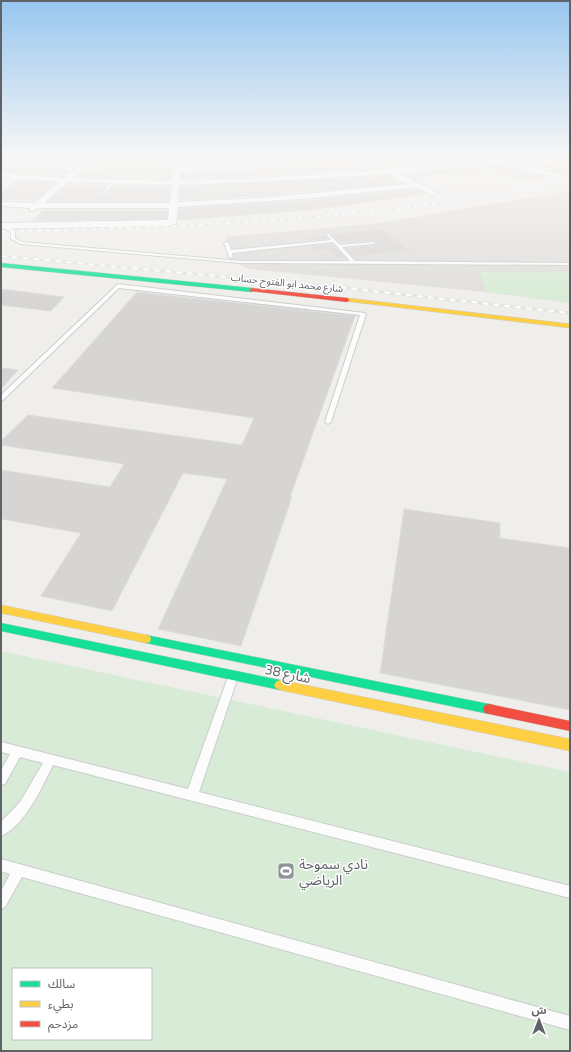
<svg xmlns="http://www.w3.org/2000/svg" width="571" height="1052" viewBox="0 0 571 1052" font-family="'Titillium Web','Noto Sans Arabic',sans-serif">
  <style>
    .industrial { fill: #dfddda }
    .green { fill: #d8ebd6; fill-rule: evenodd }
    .building { fill: #d6d5d3; stroke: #deddd9 }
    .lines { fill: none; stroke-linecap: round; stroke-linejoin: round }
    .lane-casing { stroke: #cbcccc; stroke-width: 2 }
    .street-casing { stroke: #cbcccc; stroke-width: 2 }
    .fast-casing { stroke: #cacacb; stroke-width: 1 }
    .slow-casing { stroke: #cacacb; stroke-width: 1 }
    .jam-casing { stroke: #cacacb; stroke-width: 1 }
    .lane { fill: #fdfcfc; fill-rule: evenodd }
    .street { fill: #fdfcfc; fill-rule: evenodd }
    .fast { fill: #16e098; fill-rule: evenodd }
    .slow { fill: #ffcf43; fill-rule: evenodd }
    .jam { fill: #f24e42; fill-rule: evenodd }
    .rail-far1-casing { stroke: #e4e4e4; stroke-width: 2 }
    .rail-casing { stroke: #e4e4e4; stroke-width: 3 }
    .rail-far1 { stroke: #fff; stroke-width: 1.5; stroke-dasharray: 4.5; stroke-linecap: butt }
    .rail { stroke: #fff; stroke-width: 2; stroke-dasharray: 5.5; stroke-linecap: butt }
    .labels { text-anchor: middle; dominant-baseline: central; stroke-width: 3; stroke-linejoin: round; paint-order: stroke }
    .far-street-label { font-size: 10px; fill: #5f6368; stroke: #fff }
    .near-street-label { font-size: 14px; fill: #5f6368; stroke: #fff }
    .near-poi-label { font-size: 14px; fill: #5f6368; stroke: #fff; text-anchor: start }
  </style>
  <rect width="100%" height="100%" fill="#efeeea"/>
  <path class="industrial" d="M570,191V303L486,292L250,269L232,262L225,237L380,223Z"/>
  <path class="green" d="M92,157H179L176,182L65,181Z
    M269,157H362L389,171L290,178Z
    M480,272H570V303L486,292Z
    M1,651L570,772V1051H1ZM13,969H151V1039H13Z"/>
  <path class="building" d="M1,157H86L77,164L1,159Z
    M196,157H210V160L246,159L245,157H292L295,170L324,157H356L375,169L182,179V173L276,170L281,167L276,162L183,166V161H195Z
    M368,157H388L390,160L410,158L418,160L433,157H490L486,160L390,167Z
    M491,157H514L535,163L531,165Z
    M560,157H570V172L562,174L543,169L560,161Z
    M169,161H173L171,179H164Z
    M1,166L69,171L63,176L7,172L1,171Z
    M499,166L548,177L523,181L487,170L461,177L447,173L415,177L421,183L403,174Z
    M80,174H109L108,175H112L110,178L77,177Z
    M388,176L403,183L261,196L180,200V186Z
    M18,180L55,183L37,200H1V189H5Z
    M69,184L106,185L101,193L102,196L105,195L113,186H170L169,202H50L51,200H50Z
    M416,189L426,194L311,210L178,220L179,208L312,200Z
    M43,210H167V219L32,221Z
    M384,229L410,251L354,257L345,248L373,245L376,244V241L341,243L332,234Z
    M325,235L328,239L308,241L306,238Z
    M332,244L346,258L337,259L328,249L315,251L312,246Z
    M1,289L64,297L51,311L1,305Z
    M137,292L355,316L290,497H292L241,646L158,629L227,479L183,473L112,611L41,596L81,533L1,519V470L110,487L124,464L1,445V441L28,415L242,445L254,418L52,388Z
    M1,368L18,370L1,389Z
    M404,509L500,523V538L570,548V710L380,673Z"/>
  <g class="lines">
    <g class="lane-casing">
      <path id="lane" d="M515,157H521L546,163L544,164Z
        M16,176L19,177L4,188H2V186Z
        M111,181L114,182L104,194H102Z
        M10,225L14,226L11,229L15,233V238L22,242L240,261H350L333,242L232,253L233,257L231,258L229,257L224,243L228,242L231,250L331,240L326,234L328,233L340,245L375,242V243L373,244L342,247L355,261L570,263V265L240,263L21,244L11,239V233L6,229Z
        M118,284L365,313L366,314L331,422L328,424L325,422L360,315L119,288L3,400L1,401V395Z
        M233,673L236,674L238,677L199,792L570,886V898L53,765C42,787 25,826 1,836V822L20,802L43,763L20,757L5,784L1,785V770L10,754L1,752V742L188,789L228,677L230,674Z
        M1,859L570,1016V1030L22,877L5,907L1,909V891L10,874L1,871Z"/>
    </g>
    <g class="street-casing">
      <path id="street" d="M88,157H96L73,178L172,181L175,157H182L181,168L276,164L280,166L276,168L180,172V181L258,178L380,170L357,157H365L390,169L487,161L490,158L531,167L553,157H559V160L539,169L565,176L561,178L499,164L398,173L438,193L431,195L416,187L312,198L178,207L176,223L172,226L1,229V223L168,220L169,208H39L33,211H30V208L1,206V202L35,203L59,182L1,177V173L64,178L73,170L1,164V160L78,166ZM388,174L408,184L261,198L178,202L179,185L258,182ZM68,182L172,185L170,203H44Z"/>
    </g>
    <g class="fast-casing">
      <path id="fast" d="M1,263L252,288L255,290L252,292L1,267Z
        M1,623L280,680L284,682L286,685L284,688L280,690L1,631Z
        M146,635L489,704L493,705L495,709L493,713L489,714L146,643L142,642L141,639L142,636Z"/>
    </g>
    <g class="slow-casing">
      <path id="slow" d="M347,298L570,324V328L345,301L344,300Z
        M1,605L146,635L150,636L151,639L150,642L146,643L1,613Z
        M280,680L570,739V751L280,690L276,688L274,685L276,682Z"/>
    </g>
    <g class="jam-casing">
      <path id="jam" d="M252,288L347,298L350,300L347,302L250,291L249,290Z
        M489,704L570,721V731L489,714L485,713L483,709L485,705Z"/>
    </g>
    <use href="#lane" class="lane"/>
    <use href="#street" class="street"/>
    <use href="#fast" class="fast"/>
    <use href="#slow" class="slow"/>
    <use href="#jam" class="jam"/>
    <g class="rail-far1-casing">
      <path id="rail-far1" d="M1,231C120,229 239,225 357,213C429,206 499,194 570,182"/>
    </g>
    <g class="rail-casing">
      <path id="rail" d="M1,256L345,288L570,313"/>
    </g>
    <use href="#rail-far1" class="rail-far1"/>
    <use href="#rail" class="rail"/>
  </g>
  <linearGradient id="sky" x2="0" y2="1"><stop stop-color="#97c6ef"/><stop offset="0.52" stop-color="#f8f7f6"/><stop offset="1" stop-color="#f8f7f6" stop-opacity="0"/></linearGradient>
  <rect width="571" height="304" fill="url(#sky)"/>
  <defs>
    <g id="stadium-square" transform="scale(0.9)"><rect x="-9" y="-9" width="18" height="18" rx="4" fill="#919496" stroke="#fff"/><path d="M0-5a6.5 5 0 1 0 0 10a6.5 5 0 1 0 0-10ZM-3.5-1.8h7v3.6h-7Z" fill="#fff"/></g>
  </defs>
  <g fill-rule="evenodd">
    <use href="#stadium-square" x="286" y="871"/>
  </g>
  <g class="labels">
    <g class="far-street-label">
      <text transform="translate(287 283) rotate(6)">شارع محمد ابو الفتوح حساب</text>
    </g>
    <g class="near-street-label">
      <text transform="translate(288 673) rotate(12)">شارع 38</text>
    </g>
    <g class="near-poi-label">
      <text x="299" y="863">نادي سموحة<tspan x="299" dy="16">الرياضي</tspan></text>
    </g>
  </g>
  <rect width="571" height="1052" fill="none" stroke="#5f6368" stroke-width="4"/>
  <rect x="12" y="968" width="140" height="72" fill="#ffffff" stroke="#bfc1c3"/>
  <rect x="20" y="981" width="20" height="6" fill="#16e098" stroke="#bfc1c3"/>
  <text x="48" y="988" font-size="12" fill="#5f6368">سالك</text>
  <rect x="20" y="1001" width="20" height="6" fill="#ffcf43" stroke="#bfc1c3"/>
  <text x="48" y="1008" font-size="12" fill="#5f6368">بطيء</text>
  <rect x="20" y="1021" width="20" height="6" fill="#f24e42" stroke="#bfc1c3"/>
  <text x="48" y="1028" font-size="12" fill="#5f6368">مزدحم</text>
  <g transform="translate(539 1020)" stroke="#ffffff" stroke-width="3" paint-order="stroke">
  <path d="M0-3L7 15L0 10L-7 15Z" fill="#5f6368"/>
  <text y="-6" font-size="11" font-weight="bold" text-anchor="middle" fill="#5f6368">ش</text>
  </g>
</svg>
